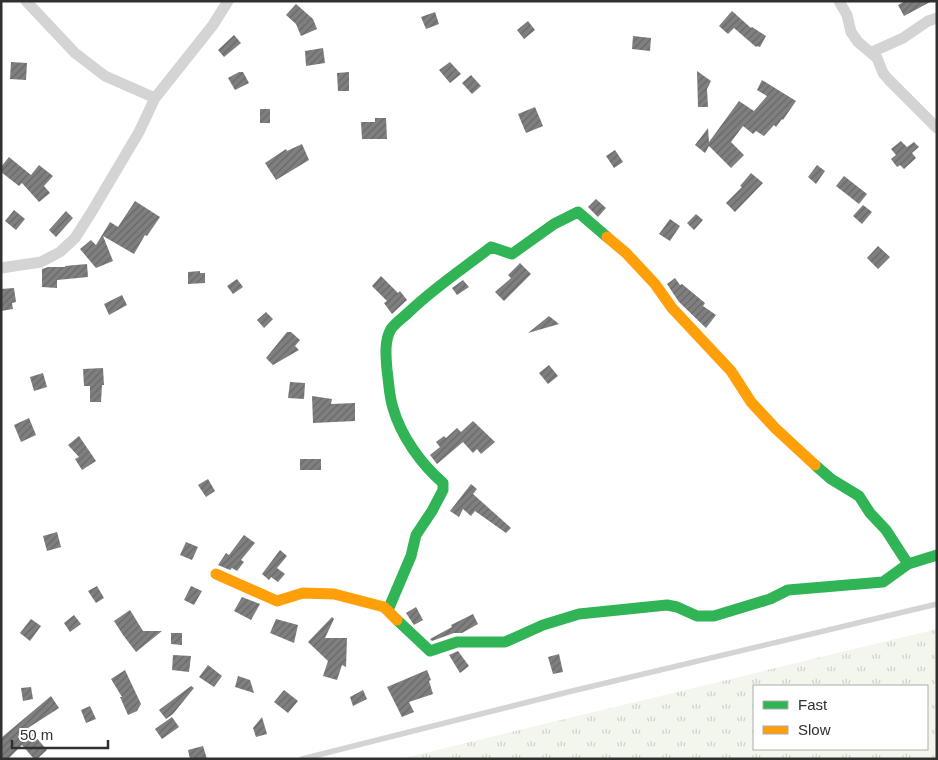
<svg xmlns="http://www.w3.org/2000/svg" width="938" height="760" viewBox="0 0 938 760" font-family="Helvetica,sans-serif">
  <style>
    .grass { fill: url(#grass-tufts); fill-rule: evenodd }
    .building { fill: url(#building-hatch) }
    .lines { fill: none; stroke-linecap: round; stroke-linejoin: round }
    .lane { stroke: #d4d4d4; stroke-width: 5.5 }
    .street { stroke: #d4d4d4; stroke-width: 11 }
    .fast { stroke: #30b455; stroke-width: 11 }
    .slow { stroke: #ff9f0a; stroke-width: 11 }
  </style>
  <defs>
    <pattern id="grass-tufts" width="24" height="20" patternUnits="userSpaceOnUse" patternTransform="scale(1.25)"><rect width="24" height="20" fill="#f2f6ed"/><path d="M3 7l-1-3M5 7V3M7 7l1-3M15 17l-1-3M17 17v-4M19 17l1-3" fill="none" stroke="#d0d3cc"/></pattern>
    <pattern id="building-hatch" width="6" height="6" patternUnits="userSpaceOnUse" patternTransform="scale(1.25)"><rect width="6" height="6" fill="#7f7f7f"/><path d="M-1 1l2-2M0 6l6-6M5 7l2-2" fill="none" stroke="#686868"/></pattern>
  </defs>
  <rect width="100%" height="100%" fill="#fff"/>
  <path class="grass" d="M937,629V759H400ZM754,686H927V749H754Z"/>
  <path class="building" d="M905,1H932L904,16L898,5Z
    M296,4L313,19L317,29L301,36L296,24L286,15Z
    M732,11L751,28L752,27L766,36L760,47L757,46L756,47L734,28L728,34L719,26Z
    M435,12L439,24L426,29L421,17Z
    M528,21L535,30L524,39L517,30Z
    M234,35L241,43L224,57L218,50Z
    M633,36L651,38L650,51L632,49Z
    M323,48L325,63L306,66L305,51Z
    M11,62L27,63L26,80L10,79Z
    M450,62L461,74L450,83L439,70Z
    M697,71L711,81L707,89L708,107H698Z
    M239,72H243L249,83L235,90L228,78Z
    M349,72V91H338L337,73Z
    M471,75L481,86L472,94L462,83Z
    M762,80L796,101L783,120L782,119L776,127L774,125L764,136L756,131L753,134L743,126L731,142L744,155L731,168L709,146L705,153L695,145L708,128L709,142L739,101L754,111L767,96L757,90Z
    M535,107L543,126L526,133L518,114Z
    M260,109H270V123H260Z
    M375,118H386L387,139H362L361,122H375Z
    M901,141L907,147L914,142L919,147L912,153L916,158L904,169L900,165L897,167L891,159L896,155L891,149Z
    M302,144L309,160L276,180L265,163L286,149L287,151Z
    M615,150L623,162L614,168L606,156Z
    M9,157L31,175L39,165L53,176L44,186L50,193L39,202L22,183L19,186L1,172V167Z
    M817,165L825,171L816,184L808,177Z
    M751,173L763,183L735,212L726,203L742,187L740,186Z
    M844,176L867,194L859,204L836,186Z
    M596,199L606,208L598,217L588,207Z
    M135,201L160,217L147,236L145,235L134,254L103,236L113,261L96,268L80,249L91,240L96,245L110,222L118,227Z
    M863,205L872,212L862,224L853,216Z
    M14,210L25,219L16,230L5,221Z
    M66,211L73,218L56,237L49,230Z
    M696,214L703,220L694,230L687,223Z
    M670,219L680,226L670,241L659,234Z
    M878,246L890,257L878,269L867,258Z
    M520,263L531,274L504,301L495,292L511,278L508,275Z
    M87,264L88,277L57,280V288L42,287V269L48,267H65V266Z
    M200,271V273H205V283L188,284V272Z
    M381,276L398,293L400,291L407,300L392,314L384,303L387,301L372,286Z
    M675,278L680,285L682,284L705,303L703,306L716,315L706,328L679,302L667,284Z
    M237,279L243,287L233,294L227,286Z
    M463,280L469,287L457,295L452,288Z
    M14,288L16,302L12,303L13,309L1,311V289Z
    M122,295L127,305L109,315L104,304Z
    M266,312L273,319L264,328L257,320Z
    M549,316L559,324L528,333Z
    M287,332H291L300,340L295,346L299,350L273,365L266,358Z
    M549,365L558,376L548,384L539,373Z
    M103,368L104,385H102L101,402H90V386H84L83,369Z
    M43,373L47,387L34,391L30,377Z
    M290,382L305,383L304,399L288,398Z
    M312,396L332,399L331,404L355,403V421L313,423Z
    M29,418L36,435L21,442L14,425Z
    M473,421L495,442L481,454L477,449L473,453L463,442L437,464L430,455L440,447L436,442L444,436L446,438L457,428L461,432Z
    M79,436L96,461L82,470L75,459L79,457L68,445Z
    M300,459H321V470H300Z
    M208,479L215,491L206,497L198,485Z
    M471,484L477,489L473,494L511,528L506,533L475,511L471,516L463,509L459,517L450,511Z
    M57,532L61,547L47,551L43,536Z
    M244,535L255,543L241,560L244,562L237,571L232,568L230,570L218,565L226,553L229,555Z
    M186,542L198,547L192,560L180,555Z
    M280,550L287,556L277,568L285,574L278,582L271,577L269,580L262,574Z
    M97,586L104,598L96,603L88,591Z
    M191,586L202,591L194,605L184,600Z
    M242,597L260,604L251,620L234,611Z
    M416,607L423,620L414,625L406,613Z
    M130,610L143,631H162L136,652L123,635L114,621Z
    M473,614L478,624L462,633H454L432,641L430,639L452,627L451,625Z
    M74,615L81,624L70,632L64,623Z
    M332,617L334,619L325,638H347L346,667L342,665L337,680L323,676L328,661L308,642Z
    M31,619L41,626L30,641L20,633Z
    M276,619L298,625L294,643L270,633Z
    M171,633H182V645L171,644Z
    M458,651L469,666L460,673L449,655Z
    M559,654L563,672L553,674L548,657Z
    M173,655L191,656L189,672L172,670Z
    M208,665L222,676L214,687L199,677Z
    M125,670L141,704L137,711L128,715L120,697H122L111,679Z
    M427,670L431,680L429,681L433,694L409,702L414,712L402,717L387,687Z
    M238,676L250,680L254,693L235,687Z
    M191,686L194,688L173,714L166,719L159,710Z
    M31,687L33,699L23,701L21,688Z
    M284,690L298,701L288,713L274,702Z
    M363,690L367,699L353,706L350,697Z
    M51,696L59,708L28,728L47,750L37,759H34L22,745L8,759H1V738Z
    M90,706L96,719L86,723L81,710Z
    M172,717L179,727L162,739L155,729Z
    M262,717L267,734L256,737L253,728Z
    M203,746L207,759H190L188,750Z"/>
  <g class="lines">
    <path class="lane" d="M302,759L568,692L937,604"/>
    <path class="street" d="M26,1L75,53L105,76L155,98
      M839,1L847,15L851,32L858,42L877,58L883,73L889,80L937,128
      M872,52L903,38L928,21L937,18
      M1,268L41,262L60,252L75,238L91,213L139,132L155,98L213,25L228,1"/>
    <path class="fast" d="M815,465L831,479L859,496L870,513L886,530L908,564
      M388,610L411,556L416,535L432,511L443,490V483C421,464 401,436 393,408C389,396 389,383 387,370C386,357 384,341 391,329C396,322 404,317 410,311C435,287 464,268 491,247L512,254L554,224L578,212L607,237
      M397,620L430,651L457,642H505L543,625L579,614L667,605L677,607L697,616H714L770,599L788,590L883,582L908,564L937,555"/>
    <path class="slow" d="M607,237L626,253L655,284L672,308L731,371L751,402L775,428L815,465
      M216,574L277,601L303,593L334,594L384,607L397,620"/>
  </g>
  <rect width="938" height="760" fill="none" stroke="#303030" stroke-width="5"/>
  <rect x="753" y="685" width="175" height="65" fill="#ffffff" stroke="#acacac"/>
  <rect x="763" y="701" width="25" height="8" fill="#30b455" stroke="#acacac"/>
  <text x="798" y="710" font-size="15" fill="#303030">Fast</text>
  <rect x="763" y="726" width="25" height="8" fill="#ff9f0a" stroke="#acacac"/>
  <text x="798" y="735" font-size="15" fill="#303030">Slow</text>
  <path d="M12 740v8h96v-8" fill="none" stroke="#303030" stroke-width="2.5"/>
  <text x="20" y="740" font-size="15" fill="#303030" stroke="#ffffff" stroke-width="4" paint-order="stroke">50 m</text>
</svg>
